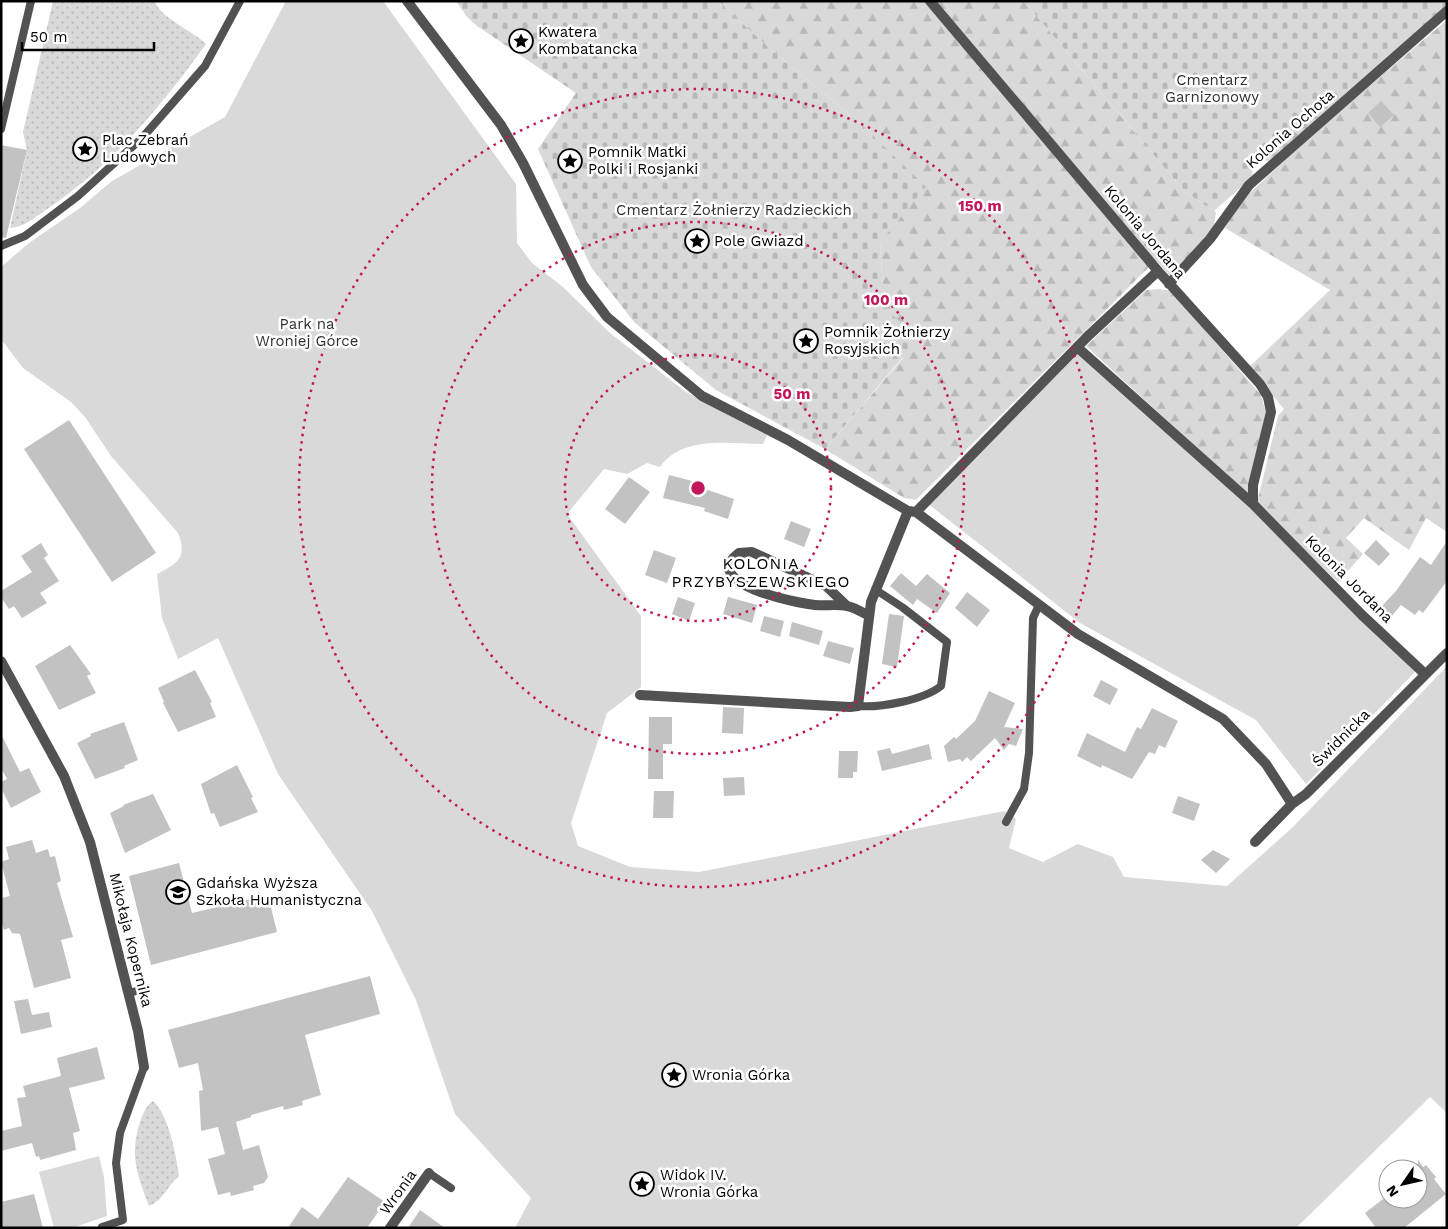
<svg xmlns="http://www.w3.org/2000/svg" width="1448" height="1229" viewBox="0 0 1448 1229" font-family="'Work Sans',sans-serif">
  <style>
    .grass { fill: url(#grass-dots) }
    .forest { fill: url(#forest-firs) }
    .cemetery { fill: url(#cemetery-stones) }
    .green { fill: #d9d9d9 }
    .building { fill: #c2c2c2 }
    .lines { fill: none; stroke-linecap: round; stroke-linejoin: round }
    .lane { stroke: #525252; stroke-width: 8 }
    .street { stroke: #525252; stroke-width: 10 }
    .ring { fill: none; stroke: #c2185b; stroke-width: 2.5; stroke-dasharray: 2.5 5 }
    .labels { text-anchor: middle; dominant-baseline: central; stroke-width: 5; stroke-linejoin: round; paint-order: stroke }
    .poi-label { font-size: 15px; fill: #000; stroke: #fff; text-anchor: start }
    .park-label { font-size: 15px; fill: #303030; stroke: #fff }
    .street-label { font-size: 15px; fill: #000; stroke: #fff }
    .neighbourhood-label { font-size: 16px; letter-spacing: 1px; fill: #000; stroke: #fff }
    .centre { fill: #c2185b; stroke: #fff; stroke-width: 2.5 }
    .ring-label { font-size: 15px; text-anchor: middle; font-weight: bold; fill: #c2185b; stroke: #fff; stroke-width: 5; stroke-linejoin: round; paint-order: stroke }
  </style>
  <defs>
    <pattern id="grass-dots" width="8" height="8" patternUnits="userSpaceOnUse" patternTransform="scale(1.25)"><rect width="8" height="8" fill="#d9d9d9"/><path d="M2 2h.1M6 6h.1" fill="none" stroke="#b8b8b8" stroke-width="1.8" stroke-linecap="round"/></pattern>
    <pattern id="forest-firs" width="22" height="20" patternUnits="userSpaceOnUse" patternTransform="scale(1.25)"><rect width="22" height="20" fill="#d9d9d9"/><path d="M5 1l3.5 6h-7zM16 11l3.5 6h-7z" fill="#b8b8b8"/></pattern>
    <pattern id="cemetery-stones" width="16" height="16" patternUnits="userSpaceOnUse" patternTransform="scale(1.25)"><rect width="16" height="16" fill="#d9d9d9"/><path d="M2 7V4a2 2 0 0 1 4 0v3zM10 15v-3a2 2 0 0 1 4 0v3z" fill="#b8b8b8"/></pattern>
  </defs>
  <rect width="100%" height="100%" fill="#fff"/>
  <path class="grass" d="M53,1H155C159,17 193,31 206,44C162,106 110,167 46,210C34,218 24,227 10,228L27,150L23,132Z
    M153,1101C169,1115 176,1155 179,1176C167,1186 164,1200 149,1206C143,1191 136,1172 135,1156C134,1142 140,1109 153,1101Z"/>
  <path class="forest" d="M718,1H1024L1184,191L1216,212L1214,227L1176,272L1170,276L1157,261L1151,265L916,500L904,498L825,449L903,358L884,308L880,242L863,126L766,45Z
    M1447,20V532L1426,518L1409,550L1364,518L1346,538L1363,554L1338,582L1257,503L1278,416L1284,409L1249,367L1330,290L1225,228L1242,200L1323,125Z
    M1159,289L1171,291L1261,395L1266,413L1248,495L1086,346L1146,290Z"/>
  <path class="cemetery" d="M456,1H718L766,45L863,126L926,187L880,242L884,308L919,338L825,449L716,390L634,322L591,267L538,149L576,93L477,26L467,17Z
    M1024,1H1447V8L1272,161L1261,160L1254,167L1251,178L1214,211L1184,191Z"/>
  <path class="green" d="M286,1H383L516,184L517,243L532,263L563,287L610,333L686,392L767,435L763,444C728,444 683,435 660,467L647,463L627,474L604,469L567,514L641,616V687L607,713L571,823L578,846L630,867L699,872L1004,811L1016,819L1009,848L1043,862L1078,844L1113,857L1124,877L1227,886L1293,827L1447,666V1113L1430,1097L1296,1228H515L531,1198L455,1114L416,1000L372,911L278,774L218,638L178,659L162,618L157,574C177,564 188,557 178,533L111,456L85,417L71,402L23,368L1,339V267L29,243L80,208L112,181L225,117Z
    M1078,352L1243,501L1416,671L1306,784L1256,720L1080,623L927,503Z
    M99,1156L104,1177L107,1216L72,1228H54L39,1172Z"/>
  <path class="building" d="M1381,101L1394,115L1380,127L1368,113Z
    M1,145L27,150L6,238L1,237Z
    M69,420L156,553L112,582L24,449Z
    M669,475L700,483L699,487L734,499L728,519L704,511L705,508L663,498Z
    M629,477L650,492L625,524L605,509Z
    M791,521L811,529L804,547L784,539Z
    M1376,540L1390,554L1379,566L1364,553Z
    M1447,541V581L1423,613L1419,610L1415,615L1401,605L1392,616L1381,607L1396,591L1420,557L1431,565Z
    M41,543L48,555L44,558L59,581L40,593L47,603L22,618L14,606L9,609L1,597V591L32,572L21,556Z
    M654,550L676,558L667,583L645,575Z
    M901,573L916,586L927,574L950,593L937,613L917,599L913,605L890,586Z
    M967,592L990,610L977,627L955,608Z
    M678,597L695,603L689,621L672,614Z
    M728,597L757,605L752,623L723,614Z
    M889,614L904,616L897,667L882,664Z
    M764,616L784,621L780,637L760,631Z
    M792,622L823,631L819,645L789,636Z
    M828,641L854,648L850,664L823,656Z
    M70,645L91,674L87,676L96,693L59,710L35,666Z
    M195,670L212,702L210,703L216,717L178,732L163,703L164,702L158,688Z
    M1101,680L1118,689L1110,705L1093,696Z
    M989,691L1015,703L1004,727L1023,729L1016,746L1009,744L1004,750L995,738L971,761L967,757L962,762L960,759L948,762L944,746L954,737L956,739L975,721Z
    M723,707L744,708L743,734L722,733Z
    M1152,708L1178,721L1165,748L1159,745L1155,754L1149,752L1132,779L1102,765L1101,768L1077,756L1087,733L1125,752L1137,727L1141,729Z
    M649,717H672V744H663V779H648Z
    M124,722L138,760L124,766L125,768L95,779L77,743L91,736L90,734Z
    M1,734L20,772L29,768L41,792L11,808L1,788V782L7,779L1,768Z
    M929,744L932,759L882,771L877,751L890,748L892,754Z
    M839,751H858L857,772H853V778H838Z
    M237,765L253,797L251,798L258,812L220,827L214,813L211,814L201,784Z
    M744,777L745,795L724,796L723,778Z
    M654,791H674L673,818H653Z
    M153,794L171,830L125,853L110,813L124,806L123,805Z
    M1178,796L1200,804L1194,821L1172,813Z
    M32,840L36,853L48,849L50,857L55,856L61,881L57,883L73,937L61,940L71,978L34,988L20,934L12,933L9,928L4,930L1,920V898L10,896L1,862L9,859L6,847Z
    M1213,850L1230,859L1216,873L1201,860Z
    M179,863L192,913L268,895L277,932L151,965L129,876Z
    M370,976L380,1014L305,1035L321,1095L302,1101L303,1105L284,1110L283,1106L251,1115V1117L236,1122L243,1150L259,1145L268,1177L264,1183L253,1186L254,1190L231,1196L230,1192L218,1195L208,1159L225,1154L218,1127L201,1131L199,1091L203,1090L198,1063L179,1068L168,1030Z
    M28,999L32,1015L49,1012L52,1027L21,1034L14,1001Z
    M97,1047L105,1079L69,1088L80,1131L73,1133L76,1150L40,1160L39,1156L36,1157L32,1143L1,1151V1131L22,1126L17,1098L26,1097L23,1086L61,1076L57,1058Z
    M1418,1160L1423,1167L1426,1165L1436,1177L1434,1179L1446,1194L1404,1228H1376L1365,1213L1383,1199H1418Z
    M348,1177L385,1202L367,1228H288L302,1207L318,1219Z
    M34,1194L43,1228H1V1202Z
    M420,1210L445,1228H408Z"/>
  <g class="lines">
    <path class="lane" d="M1,129L31,1
      M1,246L25,236L78,196L142,138L205,66L240,1
      M858,706C880,708 924,700 941,686L947,642L902,607L876,590
      M1006,822L1024,789L1029,753L1033,618L1039,605
      M129,993L147,988
      M429,1173L451,1188
      M102,1227L123,1220L116,1163L120,1133L144,1067"/>
    <path class="street" d="M407,1L501,125L523,163L583,285L607,317L702,396L788,440L908,511L916,512L1078,634L1223,719L1266,764L1292,804
      M930,1L1158,271L1260,384L1268,397L1271,412L1253,485V504
      M1169,284L1210,239L1249,185L1447,11
      M1077,347L1253,504L1362,615L1425,674
      M916,512L1088,336L1158,271
      M847,606L826,586L752,552L739,553C698,584 797,603 815,605C826,606 836,604 847,606C854,607 861,612 868,615
      M1,661L64,776L90,842L138,1031L144,1067
      M640,695L850,707L858,706L871,602L908,511
      M1255,842L1292,804L1306,794L1447,653
      M390,1228L429,1173"/>
  </g>
  <g class="ring">
    <circle cx="698" cy="488" r="133"/>
    <circle cx="698" cy="488" r="266"/>
    <circle cx="698" cy="488" r="399"/>
  </g>
  <defs>
    <g id="sight-ring" transform="scale(1.25)"><circle r="9.5" fill="#fff" stroke="#000" stroke-width="1.5"/><path d="M0-6L1.8-2.2L6-1.7L2.9 1.2L3.7 5.4L0 3.3L-3.7 5.4L-2.9 1.2L-6-1.7L-1.8-2.2Z" fill="#000"/></g>
    <g id="university-ring" transform="scale(1.25)"><circle r="9.5" fill="#fff" stroke="#000" stroke-width="1.5"/><path d="M0-5L7-2L0 1L-7-2ZM-4 1L0 2.5L4 1V4Q0 6-4 4Z" fill="#000"/></g>
  </defs>
  <g fill-rule="evenodd">
    <use href="#sight-ring" x="521" y="41"/>
    <use href="#sight-ring" x="85" y="149"/>
    <use href="#sight-ring" x="570" y="161"/>
    <use href="#sight-ring" x="697" y="241"/>
    <use href="#sight-ring" x="806" y="341"/>
    <use href="#university-ring" x="178" y="892"/>
    <use href="#sight-ring" x="674" y="1075"/>
    <use href="#sight-ring" x="642" y="1184"/>
  </g>
  <g class="labels">
    <g class="poi-label">
      <text x="538" y="32">Kwatera<tspan x="538" dy="17">Kombatancka</tspan></text>
      <text x="102" y="140">Plac Zebrań<tspan x="102" dy="17">Ludowych</tspan></text>
      <text x="588" y="152">Pomnik Matki<tspan x="588" dy="17">Polki i Rosjanki</tspan></text>
      <text x="714" y="241">Pole Gwiazd</text>
      <text x="824" y="332">Pomnik Żołnierzy<tspan x="824" dy="17">Rosyjskich</tspan></text>
      <text x="196" y="883">Gdańska Wyższa<tspan x="196" dy="17">Szkoła Humanistyczna</tspan></text>
      <text x="692" y="1075">Wronia Górka</text>
      <text x="660" y="1175">Widok IV.<tspan x="660" dy="17">Wronia Górka</tspan></text>
    </g>
    <g class="park-label">
      <text x="1212" y="80">Cmentarz<tspan x="1212" dy="17">Garnizonowy</tspan></text>
      <text x="734" y="210">Cmentarz Żołnierzy Radzieckich</text>
      <text x="307" y="324">Park na<tspan x="307" dy="17">Wroniej Górce</tspan></text>
    </g>
    <g class="street-label">
      <text transform="translate(1290 129) rotate(-41)">Kolonia Ochota</text>
      <text transform="translate(1145 232) rotate(50)">Kolonia Jordana</text>
      <text transform="translate(1349 579) rotate(45)">Kolonia Jordana</text>
      <text transform="translate(1341 738) rotate(-45)">Świdnicka</text>
      <text transform="translate(131 940) rotate(76)">Mikołaja Kopernika</text>
      <text transform="translate(398 1192) rotate(-54)">Wronia</text>
    </g>
    <g class="neighbourhood-label">
      <text x="761" y="563">KOLONIA<tspan x="761" dy="18">PRZYBYSZEWSKIEGO</tspan></text>
    </g>
  </g>
  <circle cx="698" cy="488" r="8" class="centre"/>
  <g class="ring-label">
    <text x="980" y="211">150 m</text>
    <text x="886" y="305">100 m</text>
    <text x="792" y="399">50 m</text>
  </g>
  <rect width="1448" height="1229" fill="none" stroke="#000000" stroke-width="5"/>
  <g transform="translate(1403 1184) rotate(236)"><circle r="24" fill="#ffffff" stroke="#999999"/>
  <path d="M0-4L9 19L0 12L-9 19Z" fill="#000000"/>
  <text y="-8" font-size="14" font-weight="bold" text-anchor="middle" fill="#000000">N</text>
  </g>
  <path d="M22 42v8h132v-8" fill="none" stroke="#000000" stroke-width="2.5"/>
  <text x="30" y="42" font-size="15" fill="#000000" stroke="#ffffff" stroke-width="4" paint-order="stroke">50 m</text>
</svg>
